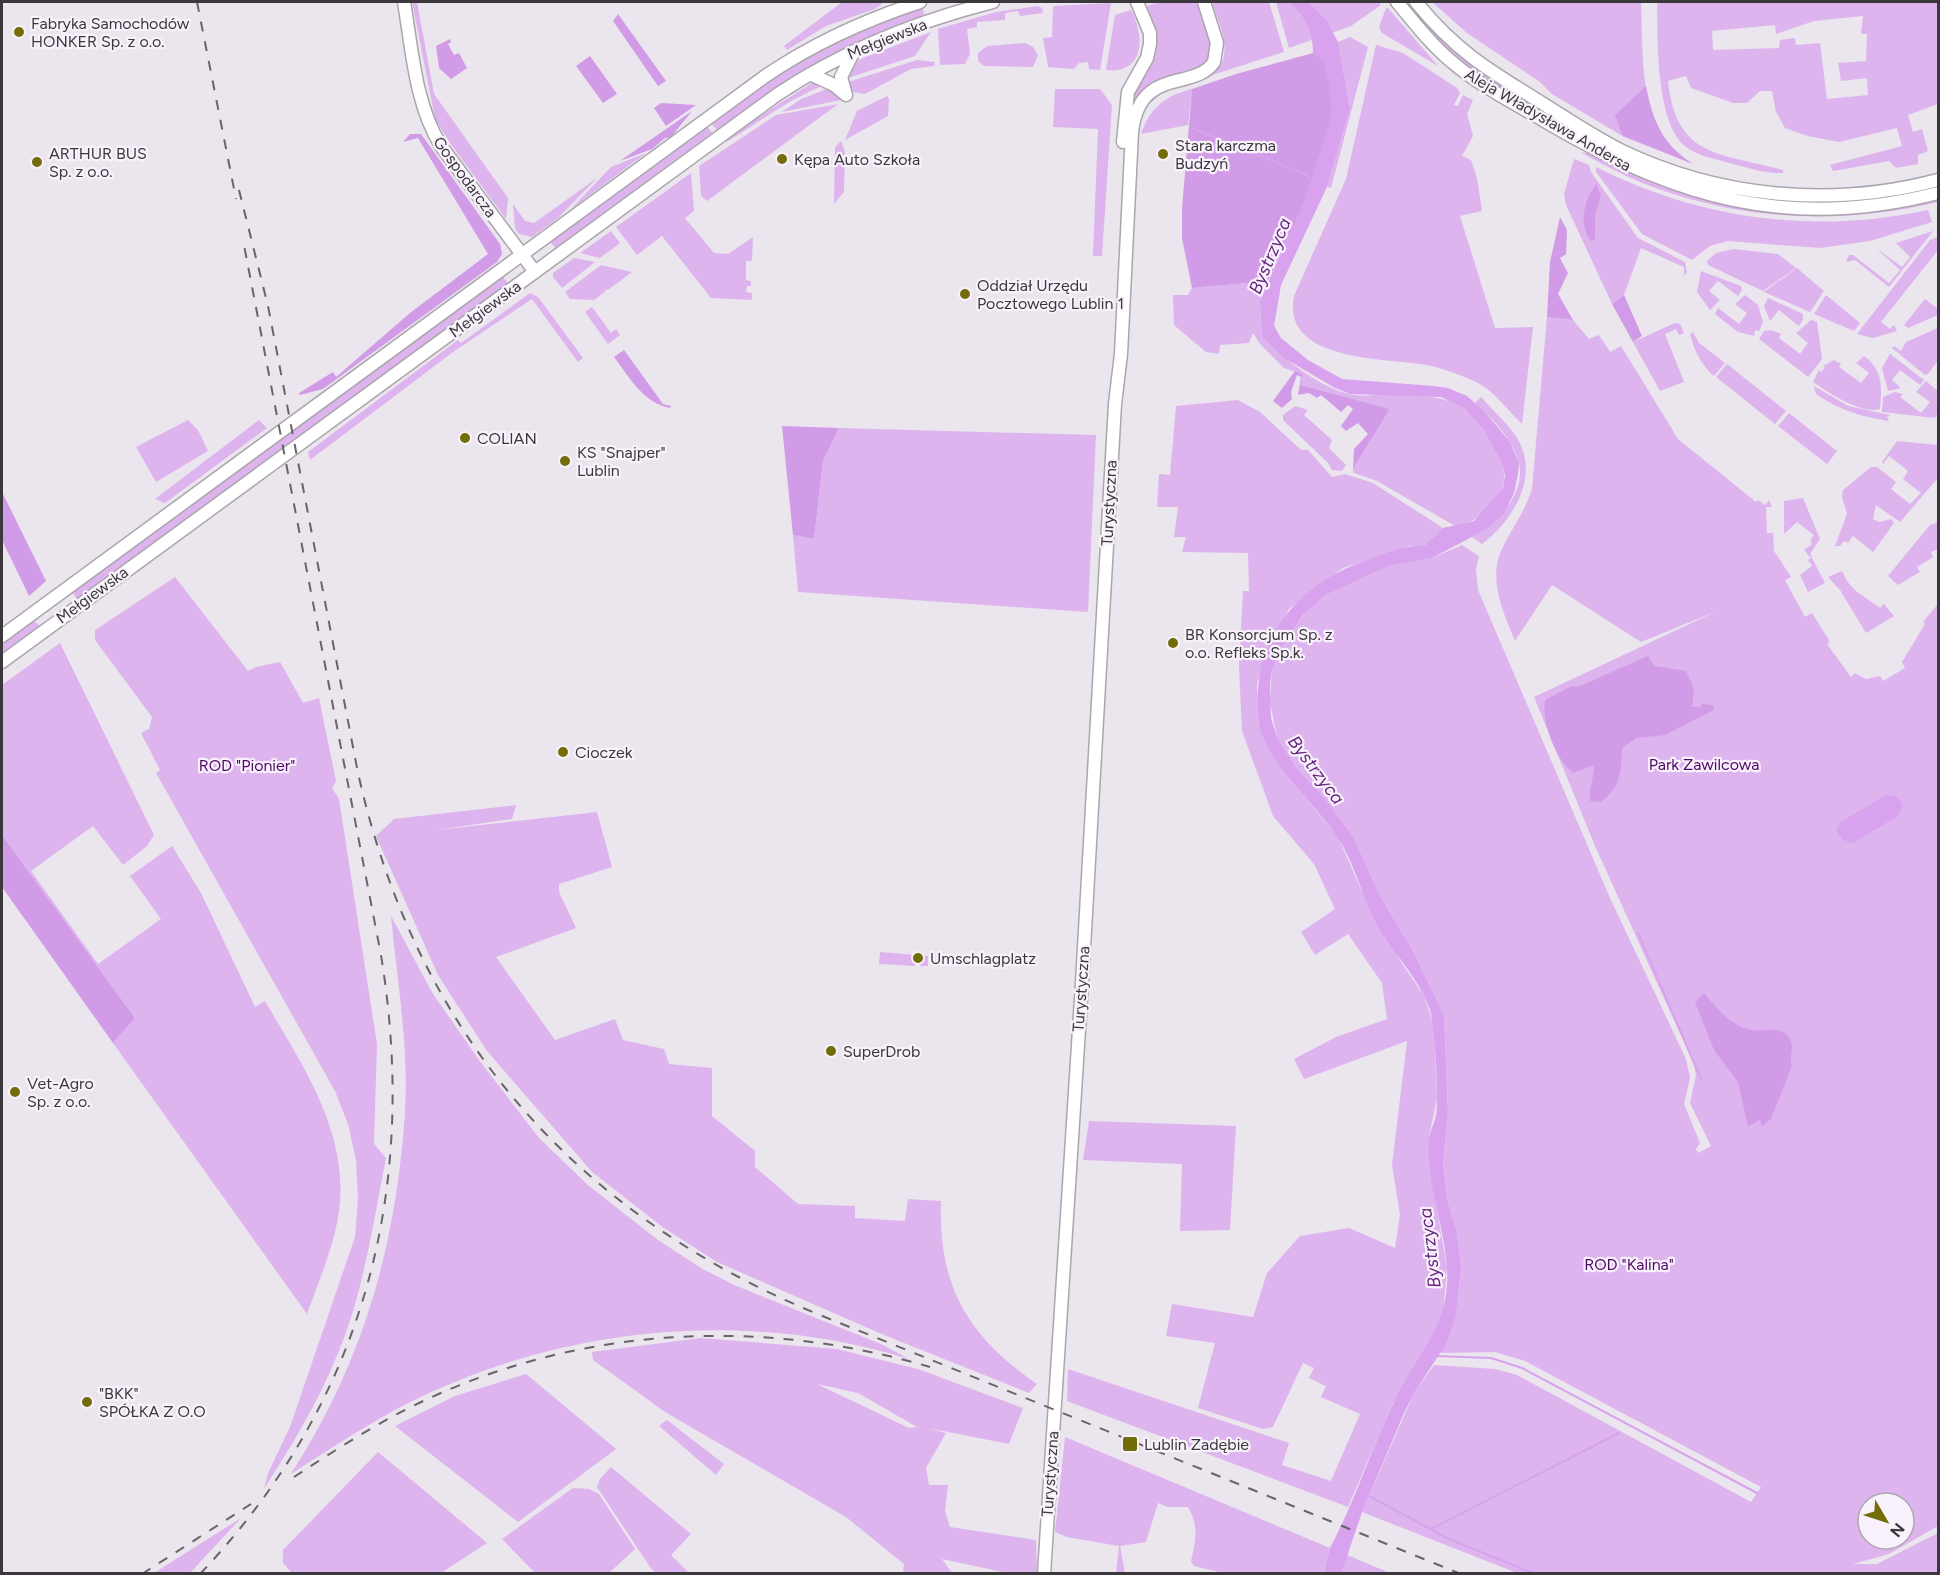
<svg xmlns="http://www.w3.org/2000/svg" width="1940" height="1575" viewBox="0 0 1940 1575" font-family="Figtree,sans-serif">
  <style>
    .green { fill: #ddb4ee; fill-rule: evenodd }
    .forest { fill: #d19be7 }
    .water { fill: #d8a2ee }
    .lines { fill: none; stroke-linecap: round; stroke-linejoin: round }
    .stream { stroke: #d8a2ee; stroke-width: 2 }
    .secondary-casing { stroke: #aba5ae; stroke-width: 15 }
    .secondary { stroke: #fff; stroke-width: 12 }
    .rail { stroke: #686469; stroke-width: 2; stroke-dasharray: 10 10; stroke-linecap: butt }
    .poi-dot { fill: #726c09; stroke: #f9f2fc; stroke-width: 2 }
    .labels { text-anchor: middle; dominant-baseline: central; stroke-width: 4.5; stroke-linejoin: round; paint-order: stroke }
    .poi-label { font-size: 16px; fill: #3b383c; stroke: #f9f2fc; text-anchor: start }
    .street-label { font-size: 16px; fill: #3b383c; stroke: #f9f2fc }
    .park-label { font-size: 16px; fill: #500766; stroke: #f9f2fc }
    .water-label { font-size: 18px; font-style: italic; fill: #66257e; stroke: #f9f2fc }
  </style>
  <rect width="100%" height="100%" fill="#ebe5ee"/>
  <path class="green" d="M412,2H417L434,94L508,198L506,219L447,139L435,118Z
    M842,2H884L875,9L826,26L787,50L784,46Z
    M1160,2H1198L1210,41V56C1199,75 1178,70 1161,79C1149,86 1143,96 1135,106H1130C1133,90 1141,80 1149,67C1160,47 1154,26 1147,6Z
    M1212,2H1269L1284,52L1175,87L1164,92L1145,107C1150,100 1158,93 1166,89C1189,78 1230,82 1224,42C1222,28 1216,15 1212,2Z
    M1276,2H1379L1381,5L1351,26L1289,48Z
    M1403,2H1409L1454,52L1522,100L1467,69L1439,45Z
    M1432,2H1641C1643,46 1639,112 1670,147C1676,154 1685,159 1693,164L1624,137L1552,94L1540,82L1467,33Z
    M1657,2H1938V104L1908,115L1913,132L1922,129L1928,151L1918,155V164L1896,168L1889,161L1833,171L1830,165L1902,146L1897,128L1839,142L1808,136L1785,128L1776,112L1772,91H1760L1747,103H1733L1691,88L1686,76L1668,81C1676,158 1720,153 1783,170V173C1765,174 1746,167 1729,163C1715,159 1698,156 1686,147C1655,122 1658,39 1657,2ZM1863,16L1861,34H1867L1866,61L1838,63L1841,81L1867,78L1868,95L1827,99L1820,43L1796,45L1795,38L1780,40L1779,48L1713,50L1712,31L1775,25L1776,34L1814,21Z
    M1111,3L1100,70L1089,69L1088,62L1079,63L1074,69L1048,67L1043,38L1052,37L1053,6Z
    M1038,6L1042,8L1043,13L1020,16L1018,11L1005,13V20L977,22V27L967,29L970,54L965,64L940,65L938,29L996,12Z
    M922,7L925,16L852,44L817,62L717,130L711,123L801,60L844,39Z
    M1386,8H1388L1438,66L1382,33L1379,27Z
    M1131,10C1145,36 1145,74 1106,70L1115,15Z
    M931,32L915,56L845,79L851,64L863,58Z
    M1350,37L1368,47L1331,188L1327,187L1350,109L1338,42Z
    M1025,43L1033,47L1038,55L1033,67L984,66L978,61V53L987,46Z
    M1376,45L1403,53L1457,88L1460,93L1454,105L1458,106L1463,95L1473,100L1467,114L1473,136L1462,156L1471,160L1477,178L1482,211L1460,216L1495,328L1533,327L1522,424C1509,412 1494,391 1478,383C1464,376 1442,368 1426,365C1385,358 1281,362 1294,296L1346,179Z
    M917,60L935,62L934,66L911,69L865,94L853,92L845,83Z
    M815,81L828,84C791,97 760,122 726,142L724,139Z
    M832,87L841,100L782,112L801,99Z
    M1055,89H1100L1112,105L1102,256H1093L1098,129L1053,127Z
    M1192,89L1188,125L1141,134C1150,108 1164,96 1192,89Z
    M887,96L889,99L888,116L845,140L857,111Z
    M838,104L707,201L701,196L699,166L776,115Z
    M707,126L712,133L555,248L550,241Z
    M841,141L845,152L844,192L834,204L835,147Z
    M1581,152L1591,154L1630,173L1675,191L1741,207L1938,198V202C1818,231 1688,217 1581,152Z
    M646,153L571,209L611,167Z
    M1574,159L1589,165L1591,172L1638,238L1685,262L1687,272L1684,276V267L1641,248L1624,295L1612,304L1566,205L1564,194Z
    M1596,167C1700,219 1813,235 1928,210L1932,222L1870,241L1820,248L1728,241L1710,246L1692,260L1642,234L1596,172Z
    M691,173L694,211L685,218L714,253L728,254L753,237L752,261H746V280L751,281V286H747L746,292L752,293V300L711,298L662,236L637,255L616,227Z
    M597,178L558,218L532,237L519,234L515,228L513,204L525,221L534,223Z
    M611,231L620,243L600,258L580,253Z
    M1933,231L1889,287L1855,260L1846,262L1849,255H1853L1889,283L1900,270L1876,248L1902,267L1910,257L1896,243Z
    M1938,237V250L1881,322L1890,329L1894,325L1897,331L1873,338L1857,334L1930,240Z
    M1734,249L1778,254L1796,268L1763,291L1708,265L1707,261L1716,253Z
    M574,258L595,262L562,288L553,277V273Z
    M601,265L632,272L608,290L605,289L606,291L594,300L570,299L565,292Z
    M1797,268L1824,291L1810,312L1764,292Z
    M1701,271L1741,286L1742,290L1738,296L1718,281L1709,291L1720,300L1710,310L1697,292Z
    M502,276L508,283L77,599L72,591Z
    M1268,281L1260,301L1262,337C1285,359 1317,386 1349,394C1360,397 1371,395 1381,395C1437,395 1473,394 1498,453C1504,468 1508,481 1498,496C1486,512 1475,523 1455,526L1377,481L1354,473L1353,469L1390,409L1301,385L1302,374L1284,368L1260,344L1253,333L1249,343L1220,345L1219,354L1206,352L1174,325L1173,295H1188L1192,288Z
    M530,293L538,297L583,358L578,362L532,299L453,352L310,460L308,452L458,340L461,343Z
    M1745,295L1758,305L1763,322L1759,331L1756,330L1754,333L1755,336L1738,332L1715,314L1718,308L1739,324L1747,313L1735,304Z
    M1826,295L1860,323L1854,331L1814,314Z
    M1768,298L1803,314V319L1799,326L1779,310L1770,321L1764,306Z
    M1925,299L1938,309V315L1908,328L1904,325Z
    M592,307L611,333L616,329L620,335L608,344L585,312Z
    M1547,317L1573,320L1589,339L1599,335L1610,352L1621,346L1678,439L1756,502L1758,500L1765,505L1769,500L1772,507H1766L1767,533H1773L1774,551L1791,577L1785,580L1805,617L1812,613L1830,642L1827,644L1851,677L1855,673L1866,679L1880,676L1883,681L1905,668L1902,662L1925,624L1923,622L1938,604V1526L1889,1554L1853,1564H1877L1938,1533V1573H1517L1362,1512L1414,1393L1434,1365L1495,1369L1517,1375L1751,1502L1761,1487L1525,1361L1495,1352L1440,1353L1456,1316L1461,1267L1457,1232L1447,1199L1443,1164L1448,1111L1444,1015L1414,953L1380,896L1353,836L1327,801L1295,766L1277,737L1270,702L1272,670L1282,647L1310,606L1324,596L1389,566L1432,558L1462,545L1479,556L1476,569L1478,590L1610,898L1686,1059L1690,1078L1684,1104L1700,1143L1696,1149L1698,1153L1711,1146L1690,1103L1696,1075L1693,1062L1595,846L1534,697L1717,611L1641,642L1552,585L1515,641C1504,614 1488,581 1501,551C1511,529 1524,514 1532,489ZM1868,1503H1904V1539H1868Z
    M1811,320L1817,322L1822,359L1808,377L1759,339L1764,331L1771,330L1781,334L1779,338L1800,354L1808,343L1796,333Z
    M1675,323L1680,324L1684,333L1679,335L1676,329L1665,334L1684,382L1660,391L1633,342Z
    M1938,328V360L1928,374L1925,375L1892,348L1894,346L1901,351L1906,342Z
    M1693,332L1699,343L1725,363L1714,376C1701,365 1694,350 1690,334Z
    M1890,354L1924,380L1920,385L1900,370L1892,380L1901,388L1888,391L1882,368Z
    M1864,356C1883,370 1882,386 1880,409C1862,415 1827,392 1813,382L1819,370L1821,372L1825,368L1823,366L1834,360L1841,364L1839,367L1861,383L1869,373L1856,363Z
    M1727,364L1786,411L1775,424L1716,377Z
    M1926,381L1938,391V412L1935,418L1882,412L1883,397L1895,392L1903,394L1900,397L1921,413L1930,402L1916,392Z
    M1814,386L1848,406L1890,415L1887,417L1889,421C1862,417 1839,410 1816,394Z
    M1481,397C1493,411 1512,427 1520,443C1538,481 1511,522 1482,544L1472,537C1496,524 1526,495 1519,463C1513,439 1492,418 1475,403Z
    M1238,400L1260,412L1301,450H1308L1332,477L1345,474L1373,483L1443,528L1424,546H1410L1343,568L1289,609L1273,638L1257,683L1258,721L1263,735L1289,778L1338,837L1361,889L1403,965L1424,996L1434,1026L1437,1098L1429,1137V1164L1447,1267L1443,1314L1427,1350L1393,1403L1348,1507L1067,1401L1068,1369L1289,1443L1282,1465L1331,1481L1360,1414L1321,1397L1326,1386L1309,1378L1314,1368L1303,1363L1273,1427L1263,1429L1198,1408L1215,1343L1166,1336L1172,1304L1253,1317L1267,1273L1300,1236L1349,1228L1395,1248L1400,1215L1392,1165L1407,1041L1304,1079L1294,1059L1336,1037L1387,1019L1382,983L1348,934L1315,955L1301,932L1335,909L1314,864L1273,816L1242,731L1239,667L1243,591H1249L1248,553L1182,552L1186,537H1174L1178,507H1157L1159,474L1170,475L1176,406Z
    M1295,406L1308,410L1304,415L1332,440L1329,448L1346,465L1342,471L1332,470L1328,463L1283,420V415Z
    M1789,413L1837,451L1827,464L1778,426Z
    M188,420L198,430L208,451L156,482L136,447Z
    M259,420L267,428L165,503L155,499Z
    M839,428L1096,435L1088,612L798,592L793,535L814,539L823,461Z
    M1897,441L1938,445V478L1900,522L1876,505L1873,519L1879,522L1891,519L1894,523L1873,552L1853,536L1848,543L1844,541L1840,546H1835L1847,514L1842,497L1843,490L1871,467H1877L1896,482L1891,489L1910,504L1921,493L1903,479L1908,471L1889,456L1883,464L1882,462Z
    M1803,498L1820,539L1810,554L1825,583L1808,592L1800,575L1812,566L1808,560L1811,558L1804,550L1812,544L1810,541L1814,535L1797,522L1784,534V501Z
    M1938,522V549L1931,552L1933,557L1917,567L1920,572L1898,585L1888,576L1930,525Z
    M1842,571C1850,591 1863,595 1880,608L1884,604L1894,616L1866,633L1840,590L1828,577Z
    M175,577L248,671L256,667L280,662L303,703L319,698L336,781L332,788L339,799L377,1044L374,1144L386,1158C373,1223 364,1291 338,1353C319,1401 292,1445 264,1489L268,1473L290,1427L355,1237L358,1199L356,1160L348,1124L335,1091L156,773L160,770L141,733L149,729L152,717L95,640V630Z
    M32,620L40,626L2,654V642Z
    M60,643L154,835L147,846L123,865L93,826L31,871L98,964L161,919L130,876L172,846L201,893L255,1007L265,1001C304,1068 352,1136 338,1218C332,1251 318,1283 307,1314L113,1043L135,1018L2,835V685Z
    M516,805L512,819L436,830L597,812L612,867L559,884V892L576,928L496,957L555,1040L615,1019L623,1040L664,1049L669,1064L712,1068V1116L755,1151V1167L798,1204L855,1206V1218L905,1221L908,1199L941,1201C938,1285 967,1336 1037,1384L1029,1393L884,1335L717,1262L664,1228L592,1172L487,1051L438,975L376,836L394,819Z
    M391,916L433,994L479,1060L539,1138L588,1185L658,1240L701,1268L734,1285L881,1344L909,1359C752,1310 577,1325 429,1393C381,1415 336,1445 291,1474C364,1360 396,1246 405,1112C409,1049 397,979 391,916Z
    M880,952L928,956V966H920V957H916L915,966L879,964Z
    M1089,1121L1236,1126L1230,1230L1180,1231L1182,1164L1083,1160Z
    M701,1338L837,1349L918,1369L1023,1408L1009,1444L928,1428L946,1433L926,1468L929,1485H948L945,1511L950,1527L1036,1540L1037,1573H1007L942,1559L952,1573H903L904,1564L846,1517L665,1412L593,1360L592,1352ZM817,1384L858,1393L917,1427L909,1428Z
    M526,1374L616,1449L518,1522L395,1426L455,1396Z
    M667,1420L724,1464L716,1475L659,1426Z
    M1065,1437L1330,1548L1324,1573H1223L1194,1566L1191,1561C1196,1540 1199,1526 1188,1507H1168L1158,1503L1146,1542L1120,1546L1125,1573H1116L1119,1546L1067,1537L1055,1532Z
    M378,1452L487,1543L441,1573H292L283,1563V1550Z
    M611,1467L691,1534L671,1555L689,1573H656L650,1567L597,1487L600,1479Z
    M573,1488L589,1489L599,1494L635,1549L609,1573H535L502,1539Z
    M241,1518L190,1573H154Z
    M1347,1555L1390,1573L1341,1574Z"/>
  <path class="forest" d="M618,14L666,81L658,86L613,21Z
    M450,39L451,42L448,44L454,55L459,53L467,68L451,79L439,68L436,46Z
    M1313,53L1325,60C1327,75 1332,91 1332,106C1329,163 1291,229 1268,281L1192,288L1182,238V209L1192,89L1236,74Z
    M590,56L617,94L603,103L576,66Z
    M1646,86C1653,121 1662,144 1693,164L1622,135L1615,115Z
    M661,103L696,105L666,126L654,108Z
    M692,111L671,137L665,138L652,149L620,161Z
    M410,134H421L500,244L502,254L497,262L323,389L300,395L299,393L333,372L336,377L410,313L488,254L418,138L403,142Z
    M1596,184L1601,195L1595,216V239L1591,241C1578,225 1584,200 1596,184Z
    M1560,217L1567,230L1566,254L1560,258L1568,273L1558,294L1573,320L1547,317L1550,262Z
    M1624,295L1642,336L1633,342L1612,304Z
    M624,350L663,404L671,406L670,408C642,402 631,379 614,357Z
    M1295,371L1302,374L1301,385L1390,409L1353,469L1354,449L1368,434L1358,423L1346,431L1341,426L1353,409L1348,405L1341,412L1321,395L1317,398L1309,393L1298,395L1301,377L1297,375L1291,392L1292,399L1282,408L1273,401Z
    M782,426L839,428L823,461L814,539L793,535Z
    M2,492L46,581L29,596L2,540Z
    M1648,656L1654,666L1686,671L1694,689L1692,707H1700L1702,704L1713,705L1714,710L1665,735L1636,738L1622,748C1621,772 1621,788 1600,802L1590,801C1589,787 1594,778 1594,765L1573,773C1556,760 1541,721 1545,700L1570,687L1580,686Z
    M2,835L135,1018L113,1043L2,887Z
    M1704,993C1718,1009 1730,1026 1752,1030C1764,1032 1784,1025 1790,1039C1795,1048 1788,1057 1792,1066L1771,1119L1762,1126L1760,1120L1748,1126L1738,1082L1714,1050L1695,1002Z"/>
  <path class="water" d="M1289,2H1308L1327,21L1338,42L1350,109L1327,187L1281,285L1274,326L1281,338L1308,360L1342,379L1434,386L1448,388L1467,396L1485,412L1510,442L1519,463L1518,474L1514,493L1504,514L1485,530L1432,558L1389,566L1324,596L1304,614L1282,647L1272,670L1270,686L1271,718L1277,737L1295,766L1327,801L1353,836L1380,896L1414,953L1444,1015L1448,1111L1443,1164L1447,1199L1457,1232L1461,1267L1456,1316L1446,1344L1414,1393L1404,1413L1362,1512L1341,1574L1324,1573L1330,1548C1355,1501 1371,1450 1394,1402C1413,1361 1444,1332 1447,1285C1450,1236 1425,1189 1429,1139C1430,1131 1434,1124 1436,1116C1439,1099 1435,1026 1430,1010C1419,978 1394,954 1377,925C1365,902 1358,877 1347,854C1327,810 1261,764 1258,716C1252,635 1299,583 1372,558C1389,552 1406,545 1424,546L1443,528L1474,521L1503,488L1505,475L1501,461L1483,428L1464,408L1441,397L1350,394L1335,388L1284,358L1262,337L1260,301L1304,201L1328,128L1332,105L1325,60L1313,53C1313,30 1306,18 1289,2Z
    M1892,795L1898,798L1903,805L1898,816L1853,843L1843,840L1836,830L1841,822L1884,796Z"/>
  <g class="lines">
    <path class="stream" d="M1192,128L1307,175L1312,181
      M1638,933L1701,1079
      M1436,1356L1491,1358L1522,1368L1757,1493
      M1367,1495L1449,1539L1535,1574
      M1431,1529L1619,1433"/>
    <g class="secondary-casing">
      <path id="secondary" d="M404,2C412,49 415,104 441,146L535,272
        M1397,2C1414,22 1431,45 1452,62C1480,86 1516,104 1548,123C1676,198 1790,231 1938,193
        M1416,2C1456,51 1488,70 1542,103C1567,119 1593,136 1620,150C1719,198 1832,208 1938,180
        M810,74L834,85L846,95L841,77L854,51
        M1123,142L1128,92L1147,58L1150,44V33L1137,2
        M2,636L764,77C812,44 865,20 920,2
        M2,662L778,94C843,51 918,21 993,2
        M1044,1574L1082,983L1115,404L1121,354L1132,132C1140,65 1194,92 1214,62L1217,43L1204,2"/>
    </g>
    <use href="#secondary" class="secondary"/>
    <path class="rail" d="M197,2L236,199
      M239,190L268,306L358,773C416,1032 571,1211 815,1313L1461,1574
      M294,1477C334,1451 375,1424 419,1403C580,1326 760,1317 930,1367
      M142,1574L251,1504
      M200,1574C365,1400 419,1189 381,955L243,240"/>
  </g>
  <g class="poi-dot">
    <circle cx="19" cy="32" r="6"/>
    <circle cx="1163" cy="154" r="6"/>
    <circle cx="782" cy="159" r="6"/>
    <circle cx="37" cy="162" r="6"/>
    <circle cx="965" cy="294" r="6"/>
    <circle cx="465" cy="438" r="6"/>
    <circle cx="565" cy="461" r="6"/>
    <circle cx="1173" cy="643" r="6"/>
    <circle cx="563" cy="752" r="6"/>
    <circle cx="918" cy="958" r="6"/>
    <circle cx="831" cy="1051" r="6"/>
    <circle cx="15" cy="1092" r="6"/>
    <circle cx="87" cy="1402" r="6"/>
    <rect x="1122" y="1436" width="16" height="16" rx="3"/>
  </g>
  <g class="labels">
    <g class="poi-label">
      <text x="31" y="23">Fabryka Samochodów<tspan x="31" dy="18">HONKER Sp. z o.o.</tspan></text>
      <text x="1175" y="145">Stara karczma<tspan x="1175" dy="18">Budzyń</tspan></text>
      <text x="49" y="153">ARTHUR BUS<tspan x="49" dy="18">Sp. z o.o.</tspan></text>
      <text x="794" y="159">Kępa Auto Szkoła</text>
      <text x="977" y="285">Oddział Urzędu<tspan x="977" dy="18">Pocztowego Lublin 1</tspan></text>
      <text x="477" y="438">COLIAN</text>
      <text x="577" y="452">KS "Snajper"<tspan x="577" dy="18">Lublin</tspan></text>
      <text x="1185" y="634">BR Konsorcjum Sp. z<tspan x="1185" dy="18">o.o. Refleks Sp.k.</tspan></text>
      <text x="575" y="752">Cioczek</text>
      <text x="930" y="958">Umschlagplatz</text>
      <text x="843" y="1051">SuperDrob</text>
      <text x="27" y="1083">Vet-Agro<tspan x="27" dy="18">Sp. z o.o.</tspan></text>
      <text x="99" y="1393">"BKK"<tspan x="99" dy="18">SPÓŁKA Z O.O</tspan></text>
      <text x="1144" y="1444">Lublin Zadębie</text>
    </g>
    <g class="street-label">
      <text transform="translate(887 39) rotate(-22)">Mełgiewska</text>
      <text transform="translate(1548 120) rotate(30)">Aleja Władysława Andersa</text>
      <text transform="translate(465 177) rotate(54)">Gospodarcza</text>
      <text transform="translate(485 309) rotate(-36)">Mełgiewska</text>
      <text transform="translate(1109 503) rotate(-87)">Turystyczna</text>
      <text transform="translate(92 595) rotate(-36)">Mełgiewska</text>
      <text transform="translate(1081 989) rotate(-86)">Turystyczna</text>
      <text transform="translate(1050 1474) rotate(-86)">Turystyczna</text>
    </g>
    <g class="park-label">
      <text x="1704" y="764">Park Zawilcowa</text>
      <text x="247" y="765">ROD "Pionier"</text>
      <text x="1629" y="1264">ROD "Kalina"</text>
    </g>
    <g class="water-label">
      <text transform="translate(1270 256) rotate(-67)">Bystrzyca</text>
      <text transform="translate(1316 770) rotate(53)">Bystrzyca</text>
      <text transform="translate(1430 1248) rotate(-97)">Bystrzyca</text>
    </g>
  </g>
  <rect width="1940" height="1575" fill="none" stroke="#3b383c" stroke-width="6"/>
  <g transform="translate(1886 1521) rotate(129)"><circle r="28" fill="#f9f2fc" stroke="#ada8af" stroke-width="1.5"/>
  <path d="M0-4.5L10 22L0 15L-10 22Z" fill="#726c09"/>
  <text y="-9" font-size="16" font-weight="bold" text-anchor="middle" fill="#3b383c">N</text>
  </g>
</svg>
